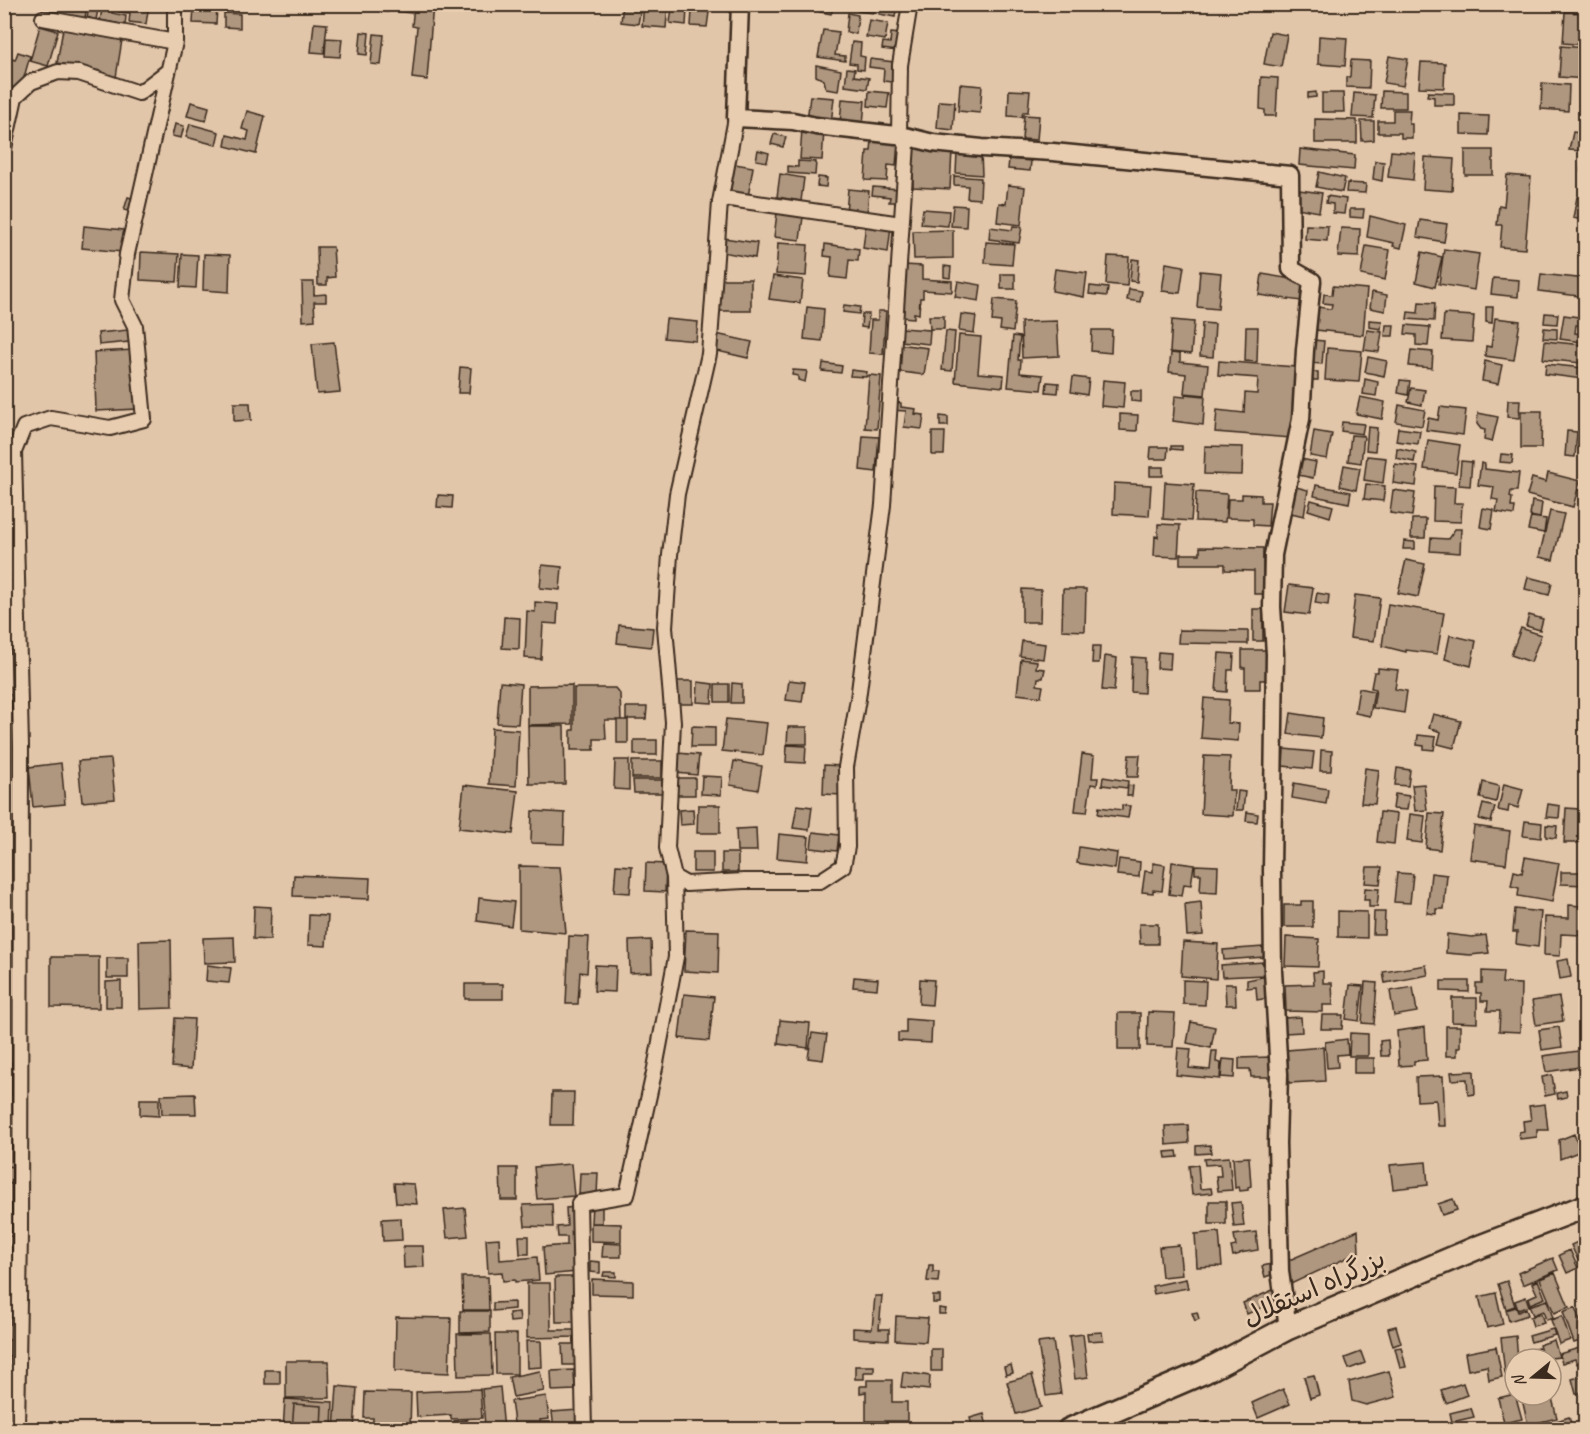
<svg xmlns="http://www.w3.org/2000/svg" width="1590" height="1434" viewBox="0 0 1590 1434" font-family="Caveat,'Playpen Sans Arabic',sans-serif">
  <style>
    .building { fill: #ae967f; stroke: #3b2a1e; stroke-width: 1.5 }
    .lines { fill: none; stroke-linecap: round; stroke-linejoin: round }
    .minor-casing { stroke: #3b2a1e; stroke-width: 18 }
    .tertiary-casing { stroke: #3b2a1e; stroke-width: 21 }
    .trunk-casing { stroke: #3b2a1e; stroke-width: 27 }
    .minor { stroke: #e9cdb0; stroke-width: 14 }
    .tertiary { stroke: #e9cdb0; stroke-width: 16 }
    .trunk { stroke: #e9cdb0; stroke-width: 22 }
    .labels { text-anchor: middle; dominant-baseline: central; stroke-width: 5; stroke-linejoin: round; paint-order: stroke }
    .street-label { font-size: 26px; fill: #3b2a1e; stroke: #e9cdb0 }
  </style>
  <rect width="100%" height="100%" fill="#e2c6aa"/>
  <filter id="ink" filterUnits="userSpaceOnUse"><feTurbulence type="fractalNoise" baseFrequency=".0167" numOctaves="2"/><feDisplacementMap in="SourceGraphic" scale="12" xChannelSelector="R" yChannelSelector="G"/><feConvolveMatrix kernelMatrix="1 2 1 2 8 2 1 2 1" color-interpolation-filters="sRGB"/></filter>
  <g filter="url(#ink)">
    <path class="building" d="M60,4H87L85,18L58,13Z
      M90,4H99L96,20L87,17Z
      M103,4H114L112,13L126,16L125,25L100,20Z
      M120,4H149L146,24L129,22L130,13L119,12Z
      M381,4H389L388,12L380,11Z
      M395,4H411V13L394,11Z
      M414,4H433L427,80L412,78L417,27L412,26Z
      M623,4L641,7L638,24L621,22Z
      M644,4H668L666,28L642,26Z
      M859,4H875L874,13L858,11Z
      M881,4H897L895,17L879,14Z
      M822,6L833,9L831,14L820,12Z
      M194,7L217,8L216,24L193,23Z
      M672,7L687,9L686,25L670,23Z
      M692,10L709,12L707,27L691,26Z
      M1565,12L1586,13V45L1563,43Z
      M224,13L240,14V28L224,27Z
      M848,13L858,15L856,34L846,32Z
      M869,20L888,23L885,40L866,37Z
      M314,23L327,24L324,53L311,52Z
      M40,26L58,31L48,66L30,61Z
      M63,29L122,40L116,77L100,75L101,71L57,63Z
      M823,30L839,32L835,55L845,56V61L818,57Z
      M361,32L369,33L367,55L359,54Z
      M1270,32L1287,35L1281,67L1264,64Z
      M891,33L900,34L897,51L882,49L883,42L890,43Z
      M374,34L384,35L381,65L371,64Z
      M1319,36L1347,38L1345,66L1318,64Z
      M326,38L342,39L340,57L325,56Z
      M852,42L861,43L860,56L865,57L864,70L857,69V64L849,63Z
      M1561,46L1586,48V79L1559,77Z
      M18,52L30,56L23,81L14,88L12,87L4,107V56L15,60Z
      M1389,56L1408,59L1403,86L1384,83Z
      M870,59L894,62L892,82L883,81L884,69L869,67Z
      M1351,60L1370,61L1369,88L1346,87V77H1350Z
      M1421,62L1445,63L1444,88L1419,87Z
      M816,65L841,70L838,91L826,89L824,80L816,76Z
      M847,68L855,69L854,76L869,78L867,89L845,86Z
      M1261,77L1278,78L1276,116H1265V110L1260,109Z
      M1542,83L1569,85L1568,111L1541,109Z
      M960,84L982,86L980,113L958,111Z
      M1009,90L1030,91L1028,112H1023L1022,117L1008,116Z
      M869,91L889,93L887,108L868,106Z
      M1382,91L1406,92V108H1381Z
      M1316,92V97L1308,98V93Z
      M1428,92L1454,93V105H1434V97L1427,96Z
      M1322,93H1343L1344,112H1322Z
      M1354,93L1375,95L1373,118L1352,117Z
      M810,96L834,98L831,124L807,121Z
      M842,99L865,101L863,125L840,123Z
      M939,101L955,102L953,130L937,128Z
      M191,102L209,107L206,121L187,116Z
      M1393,110H1410L1409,124H1412V138H1401V133H1378V121H1393Z
      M247,111L265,116L256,154L225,146L227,135L247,140L249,131L242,129Z
      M1024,115L1039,116L1037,140L1022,139Z
      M1461,115L1489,116L1488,135L1461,134Z
      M1315,119L1357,120V143H1315Z
      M1361,121H1374V140L1362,141Z
      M175,124L184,126L181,138L172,136Z
      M190,124L219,132L216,145L186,137Z
      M802,129L824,131L822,160L800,159Z
      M1573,132L1586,134L1584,151L1569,150Z
      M774,134L786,137L783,147L771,144Z
      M872,139L898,141L896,166L888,165L887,181L865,180L867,151H871Z
      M913,148L952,150L950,189L913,187Z
      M1300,149L1355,155L1354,170L1299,165Z
      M758,150L769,153L767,162L756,160Z
      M1465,150H1493V175H1465Z
      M1391,151L1415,153L1413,180L1388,177Z
      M957,152L981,153L982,175L956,173Z
      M1583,153H1586V173L1581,172Z
      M1425,157L1454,159L1452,191L1423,189Z
      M1009,159L1031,161L1030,171L1008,169Z
      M798,161L816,162L815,175L788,173V166L798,167Z
      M1375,161L1384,162L1382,181L1373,179Z
      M735,164L753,167L748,197L730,194Z
      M1319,172L1345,178L1342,192L1316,187Z
      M780,174L804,178L801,201L777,197Z
      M1507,175L1531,177L1525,249L1500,247L1502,225H1497L1499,205L1504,206Z
      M954,176L981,178L980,199L967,198L968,186L954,185Z
      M818,177L827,178L826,187L817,186Z
      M1347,183L1366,184L1365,193L1346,192Z
      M1008,185L1025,187L1021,225L997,222L999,203L1006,204Z
      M873,187L899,189L897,202H889L890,197L872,195Z
      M848,189L869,191L867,214L846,213Z
      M1299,190L1322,193L1319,212L1297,208Z
      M1327,196L1346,199L1344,214L1333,213V204L1326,203Z
      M128,197L135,199L131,212L124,210Z
      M1577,197L1586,199V221L1573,218Z
      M953,205L967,206L966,227L951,226Z
      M923,209L949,211L948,226L921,224Z
      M1350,209H1364L1363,218L1350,217Z
      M777,213L803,217L800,240L774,237Z
      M1370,216L1406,225L1401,248L1393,246L1394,243L1367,237Z
      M1420,220L1447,224L1444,242L1417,237Z
      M866,223L891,226L888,252L863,248Z
      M1306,225L1328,226L1327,241L1305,239Z
      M84,226L124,230L122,252L82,248Z
      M1013,226L1022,227L1019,243L989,239L990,227L1012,230Z
      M1341,228L1360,229L1359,257L1338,256Z
      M953,230V258L914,259L913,231Z
      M724,238L757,243L755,258L722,252Z
      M986,242L1014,244L1012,265L985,263Z
      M778,243L808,245L806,276L776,274Z
      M825,244L859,249L858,261L849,260L847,279L830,277L832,257L824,256Z
      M1366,246L1390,250L1385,280L1361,275Z
      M317,247H333L335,277L327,278V285H318Z
      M1444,249L1479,254L1474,290L1439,284Z
      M141,252L179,254L177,282L140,280Z
      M1422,252L1442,257L1435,287L1416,282Z
      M182,254L198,255L196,288L180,287Z
      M204,254L230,255L229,292L203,290Z
      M1108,256L1129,257L1127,286L1106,284Z
      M1132,259L1139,260L1137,282L1130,281Z
      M1166,263L1184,266L1180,293L1162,291Z
      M904,265L922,266V279L952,281V292L923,290V298H920L919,314L914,313V318L901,317Z
      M944,266L951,267L950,278L944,277Z
      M1055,269L1087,273L1084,297L1052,291Z
      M1200,271L1221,273L1218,309L1197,307Z
      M1001,274H1015V289H1001Z
      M1262,274L1304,281L1301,301L1259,295Z
      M1541,274L1586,279V297L1539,291Z
      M773,276L803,280L800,303L769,299Z
      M1493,278L1519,280L1518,297L1491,294Z
      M716,279H751V311H717Z
      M958,281L981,285L979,301L955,297Z
      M302,282H314V295L326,294V302H314L315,320L303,321Z
      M1090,286L1108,288L1107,296L1089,294Z
      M1333,286L1367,289L1363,335L1316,330L1318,307L1331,309L1332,304L1323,303L1324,294L1332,295Z
      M1129,289L1142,291L1140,302L1127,300Z
      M1372,292L1387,295L1385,311L1370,308Z
      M994,299L1016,301L1013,332L1000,330L1001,322L992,321Z
      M1419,302L1435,303L1434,321L1407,319L1408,312L1418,313Z
      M844,305L860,307L859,314L843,312Z
      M807,307L824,309L822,341L804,339Z
      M1486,307H1493L1492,323L1486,322Z
      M878,311H886L883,354L869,353L871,320H878Z
      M1545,313L1558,314L1557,324L1544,323Z
      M862,314H869L867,328L861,327Z
      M961,314L976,316L974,333L959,331Z
      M1444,314L1474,316L1472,342L1442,340Z
      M1564,315L1586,318L1585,326L1576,325L1575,333L1582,334L1581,342L1560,339Z
      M929,316H944V329H930Z
      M1495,318L1520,321L1514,360L1485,356L1486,346L1491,347Z
      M666,319L698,322L696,341L664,338Z
      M1172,320L1194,322L1191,354L1170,352Z
      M1369,320L1382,321L1381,329L1369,327Z
      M1057,321L1059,356L1022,358L1021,322Z
      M1202,323L1215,324L1213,357L1200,356Z
      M1386,325H1394L1393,336H1385Z
      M1406,325L1430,327L1428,346L1416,345V335L1405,334Z
      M1246,327H1258L1257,362L1245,361Z
      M901,328L930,330L929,344L900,341Z
      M1544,328L1557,329V339L1543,338Z
      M128,330L129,342L99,345L98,333Z
      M1092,330H1112L1111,353L1091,351Z
      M1367,330L1382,332L1379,352L1364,350Z
      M946,331L955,332L952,371L942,370Z
      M716,334L752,342L748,358L713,350Z
      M959,335L981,337L978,373L1004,375L1003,387L955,382Z
      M1013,336L1020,337L1018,360H1021L1020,373L1043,375L1041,390L1008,387Z
      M1313,340L1324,341L1322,364L1311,363Z
      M1545,341L1583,345L1581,363L1543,359Z
      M334,342L340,392L317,394L312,344Z
      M898,344L928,348L924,375L895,371Z
      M1327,348L1362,351L1359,382L1325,380Z
      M135,350L138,409L96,411L94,352Z
      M1411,350L1433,352L1432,368L1409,366Z
      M1171,353L1180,354V362L1208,365L1205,395L1184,393L1186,374L1169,372Z
      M1368,357L1387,361L1384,376L1365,372Z
      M1219,361L1296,367L1291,438L1215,432L1217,410L1244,413L1245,393L1257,394L1258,378L1218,375Z
      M1485,361L1502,365L1498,384L1482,381Z
      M823,363L842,366L841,373L822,371Z
      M1546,364L1583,368L1582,379L1545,374Z
      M460,367L471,368L469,393H458Z
      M793,370L807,371L805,382L798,380V376L792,375Z
      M851,370L867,372L866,377L850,376Z
      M1310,372H1318V380H1310Z
      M869,375L881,376L877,429L865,428Z
      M1073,377L1089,379L1087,395L1071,392Z
      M1365,379L1378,382L1376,396L1363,394Z
      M1103,380L1125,382L1123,408L1101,406Z
      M1400,380L1410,381L1408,395L1398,393Z
      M1047,382L1059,383L1058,393L1046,392Z
      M1411,388L1425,390L1422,405L1408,402Z
      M1131,391H1141V402L1131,401Z
      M1185,394L1205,396L1203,425L1173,421L1175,396L1185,397Z
      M1360,397L1385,402L1382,419L1356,414Z
      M1508,400H1520L1519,418L1507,417Z
      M892,401L901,403V407L916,409L915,414L924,415L922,429L904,427L906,411L891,410Z
      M234,403H250L251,420L234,421Z
      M1399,405L1425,410L1422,426L1396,422Z
      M1440,407L1466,410L1463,435L1426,430L1428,418L1438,420Z
      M1521,411H1542L1541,448H1521Z
      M1478,413L1498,417L1492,442L1484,440L1485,430L1481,429L1477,424Z
      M1120,414L1138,415L1137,431L1120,430Z
      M940,416L948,417V426H940Z
      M1342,422L1364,424L1362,434L1341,431Z
      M1368,427L1377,428L1375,451L1366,450Z
      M1398,428L1420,431L1418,444L1396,441Z
      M1314,431L1332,434L1327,459L1310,456Z
      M1567,431L1577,432L1575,457L1565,456Z
      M932,432H945L944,455H932Z
      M1351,435L1364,436L1361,463L1348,461Z
      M863,436L879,437L876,472L860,470Z
      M1428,440L1460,445L1456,473L1424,469Z
      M1171,446H1182V450L1171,449Z
      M1205,446L1243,447L1242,475L1204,474Z
      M1151,447H1168L1167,459H1150Z
      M1397,448L1416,452L1414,462L1396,458Z
      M1501,454L1513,455L1512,463L1500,462Z
      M1367,456L1386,458L1383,483L1364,480Z
      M1301,459L1316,462L1313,478L1298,475Z
      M1461,461L1472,462L1470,486L1459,485Z
      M1481,463L1485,464V469L1519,473L1517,491H1511L1510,497L1512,498L1511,507H1515L1514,515L1496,512L1498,500L1492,499L1494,487L1478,485Z
      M1395,464L1418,467L1416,486L1393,483Z
      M1344,465L1360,468L1356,490L1340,486Z
      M1150,467H1163V476H1150Z
      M1548,473L1580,481L1573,507L1527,495L1532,478L1546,482Z
      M1165,482L1194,484L1191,521L1163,519Z
      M1114,483L1151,485L1149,516L1113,514Z
      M1366,484L1385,486L1383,501L1364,499Z
      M1316,485L1351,492L1349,503L1314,496Z
      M1434,486L1455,487L1454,503H1462L1461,522L1433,521Z
      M1296,487L1308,490L1304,516L1291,513Z
      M1393,490L1415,493L1412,516L1390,513Z
      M1196,492L1227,494L1225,522L1195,521Z
      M1242,494L1261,495V502H1270L1268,526L1253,525V519L1227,518L1228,499H1242Z
      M438,495L453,496L452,508L437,507Z
      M1311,500L1333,506L1330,517L1308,510Z
      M1532,501L1542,503L1540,518L1530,516Z
      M1483,508L1494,510L1491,529L1480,527Z
      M1550,511L1564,514L1553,560L1539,557Z
      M1531,517L1546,519L1544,533L1528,530Z
      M1412,519H1426L1425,538H1411Z
      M1158,524L1180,525L1178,557L1154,556L1155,536L1158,537Z
      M1455,529H1461L1460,553L1430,551L1431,538L1448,539Z
      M1404,541L1415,542V549H1403Z
      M1200,547L1263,548V594H1254V571L1225,570V564H1180V554H1200Z
      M1406,560L1425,564L1418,597L1398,593Z
      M542,565L562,567L560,590L540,588Z
      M1528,577L1552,583L1549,595L1525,589Z
      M1289,585L1313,588L1309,615L1285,612Z
      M1022,589L1041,590L1040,622H1022Z
      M1063,589H1086L1085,631L1062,630Z
      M1317,593L1329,595L1328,605L1315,603Z
      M1355,595L1380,598L1374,641L1350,638Z
      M535,602L558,604L557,624L543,623L541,659L525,658L527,611L535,612Z
      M1388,604L1444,613L1437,654L1406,650V652L1382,646Z
      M1253,609H1263V641H1253Z
      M1529,615L1543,619L1540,630L1526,626Z
      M504,617L520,618L519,649L502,648Z
      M619,625L653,628L651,647L617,643Z
      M1521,628L1541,635L1531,662L1511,655Z
      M1179,630L1248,631V644L1178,643Z
      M1450,635L1476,641L1471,666L1445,659Z
      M1022,641L1045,644L1043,659L1020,656Z
      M1093,646H1100L1099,663H1092Z
      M1242,650H1270L1271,680H1260V689H1245V668H1242Z
      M1158,652L1171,653L1170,669L1157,668Z
      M1219,653L1234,654L1233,670H1228L1227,692L1216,691Z
      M1105,656L1117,658L1114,691L1102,690Z
      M1132,657L1145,658L1144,693L1131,692Z
      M1021,659L1037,661L1036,668L1045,669L1043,678H1038L1037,685L1043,686L1041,697L1017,694Z
      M1378,668L1398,670L1395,689L1407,691L1404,713L1373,708L1376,689L1371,688L1374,672H1378Z
      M789,680L805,682L802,702L786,700Z
      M676,681H693V704H676Z
      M500,682L521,684L518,724L497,723Z
      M698,682L713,684L712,703L697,702Z
      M732,683L742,684V703H731Z
      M715,684H729V702H715Z
      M572,685V724L528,725V686Z
      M574,688H615L620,694L621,720H605L606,739H594V750H571V730H574Z
      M1359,688L1374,691L1370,716L1355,713Z
      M4,694H13V725H4Z
      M1204,698L1229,700L1228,723L1239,724L1238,741L1201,738Z
      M626,707H647L646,719H626Z
      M1291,713L1323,718L1321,738L1288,734Z
      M1433,714L1461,721L1454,748L1438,744L1441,732L1429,728Z
      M726,719L767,723L763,755L722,751Z
      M617,720H628V743H617Z
      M528,726H564L565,784H529Z
      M692,726L715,727V747H691Z
      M788,727H807V744H787Z
      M492,728L519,730L516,786L489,784Z
      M1418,735L1436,737L1434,750L1424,749V746L1417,745Z
      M634,740H657V755H634Z
      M787,745L806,746L805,763L786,762Z
      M1284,749L1314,752L1312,769L1283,766Z
      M1321,750L1332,751L1331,771H1320Z
      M678,753L699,755L697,775L676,773Z
      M1082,754L1094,756L1092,778H1098L1097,785L1091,784L1087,812L1075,811Z
      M1129,755H1140L1138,777H1127Z
      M1204,756L1230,757L1229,790H1234L1233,816L1201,814Z
      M111,759L115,799L82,802L78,761Z
      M615,760H629V790L614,789Z
      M632,761H662V778H632Z
      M734,761L762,766L758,790L730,785Z
      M61,763L65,804L33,807L29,767Z
      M824,765L842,766V795L823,794Z
      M1365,768L1379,770L1375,804L1361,803Z
      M1397,768L1410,770L1408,786L1395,785Z
      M702,776L722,777L721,795L701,794Z
      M1103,777L1128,781L1127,788L1102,785Z
      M676,778H695V795H676Z
      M633,780H662V793H634Z
      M1483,782L1499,786L1496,802L1480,798Z
      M1294,783L1328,789L1326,804L1292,798Z
      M1424,784L1427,810L1415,811L1412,785Z
      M1504,784L1523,789L1518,808L1509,805L1508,812L1498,810Z
      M464,785L518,791L513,834L459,828Z
      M1128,785L1133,786L1132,796H1127Z
      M1238,791L1245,792L1243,810H1236Z
      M1395,794L1409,796L1407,810L1393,809Z
      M1483,804L1495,807L1491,822L1479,819Z
      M1548,804L1560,806L1559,818L1546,817Z
      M698,805H720V833H697Z
      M797,805L812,807L809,830L793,828Z
      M1122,805L1130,806L1128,818L1098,814L1099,807L1122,810Z
      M1566,808L1579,809L1578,843H1564Z
      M693,809L694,824L680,825L679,810Z
      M532,811L565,813L564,844L531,843Z
      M1247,812L1258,814L1257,822L1246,821Z
      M1380,812L1397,814L1394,844L1377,842Z
      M1429,813L1444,814L1440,850L1426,848Z
      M1410,814L1425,816L1422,843L1407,841Z
      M1525,821L1542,823L1541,838L1523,836Z
      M1546,825L1557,826L1556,838L1546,837Z
      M1474,826L1510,831L1506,864L1470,859Z
      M756,828L757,851H737L736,829Z
      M813,832L839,835L837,851L811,848Z
      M779,834L809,837L807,861L777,858Z
      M1079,847L1117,853L1115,869L1077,863Z
      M693,852H713V872H693Z
      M722,853H738V872H722Z
      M1525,857L1559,863L1552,902L1518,896L1519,888L1511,886L1514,871L1522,873Z
      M1119,859L1140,862L1139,877L1117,875Z
      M1172,862L1194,865L1191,885L1184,884L1182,896L1169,894Z
      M646,863L666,864L665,892L645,891Z
      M1153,863L1165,865L1162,891L1153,890V893L1142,892L1145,871L1153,872Z
      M616,865L632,866L630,893L614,892Z
      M1195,865L1218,866L1217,893L1200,892L1201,874H1195Z
      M519,866L560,867L566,933L519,929Z
      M1367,867H1382L1380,884L1365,883Z
      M1561,872H1586V885L1561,884Z
      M1397,873L1413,874L1410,903L1394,902Z
      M1431,873L1447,875L1444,909H1436V914L1427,913Z
      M294,875L370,878L369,899L293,896Z
      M1365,888L1379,889L1377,907H1369V900H1364Z
      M479,898L514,902L511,926L477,921Z
      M1301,901H1313V927H1284V905H1301Z
      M1201,902L1203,935L1187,936L1185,904Z
      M1569,905L1581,906V935L1561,934L1560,956L1544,955L1545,917L1569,918Z
      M254,906L271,907L270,940L253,939Z
      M1515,909L1541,912L1538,947L1516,944L1517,932H1513Z
      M1338,911L1367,912V938L1338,937Z
      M1374,912H1385L1384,934H1373Z
      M309,915L328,916L326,946L308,945Z
      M1139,924H1158V944H1140Z
      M686,930L719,931L718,973L684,971Z
      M1447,934L1472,937L1486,935L1489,953L1470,955L1446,953Z
      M569,936L589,937L587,973L580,972L578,1004H566Z
      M234,937L235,962L204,963L203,938Z
      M1286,937L1319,939L1318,967L1285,966Z
      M1581,938H1586V951H1580Z
      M171,940L172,1008L140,1009L139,941Z
      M651,940L652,972L630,973L629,941Z
      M1183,942L1218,944L1216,979L1181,976Z
      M1263,947L1264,957L1224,960L1223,950Z
      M51,957H99V1008L51,1007Z
      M107,958H128V978H107Z
      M1568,959L1571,977L1560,979L1557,961Z
      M1263,962L1264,975L1222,977L1221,965Z
      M207,965L231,968L229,983L206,981Z
      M595,965L616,966L615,992L594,991Z
      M1426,965L1428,975L1385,983L1383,972Z
      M1323,971V983H1332L1333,1005H1323V1012L1286,1011L1285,985L1314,984L1313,972Z
      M1482,971L1503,972L1502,983L1521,984L1520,1032L1499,1031L1500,1011H1487L1488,1001H1481V993H1476V983H1482Z
      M1267,976L1269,998L1257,1000L1256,987L1247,988V980Z
      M854,977L878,979L877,989L853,987Z
      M920,979L934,980L932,1005L919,1004Z
      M1183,980L1206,981L1205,1005L1183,1004Z
      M121,981V1007H106V982Z
      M1441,981H1469V992L1441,991Z
      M1365,982L1377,983L1374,1024L1362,1023Z
      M465,984H503V999H465Z
      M1225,984H1235L1236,1005H1226Z
      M1350,985L1363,986L1359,1021L1346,1019Z
      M1413,987L1417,1012L1394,1016L1390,991Z
      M684,994L714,997L709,1041L679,1038Z
      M1559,997L1563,1021L1536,1025L1532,1001Z
      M1452,998H1477V1023L1452,1022Z
      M1148,1012L1175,1013L1173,1047L1147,1046Z
      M1118,1013H1140V1050H1118Z
      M1322,1015H1343L1342,1029H1321Z
      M1301,1017L1302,1032L1285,1033L1284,1018Z
      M175,1018L194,1019L191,1069L172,1067Z
      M906,1019L932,1021L931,1043L898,1041V1033H906Z
      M780,1020L810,1023L808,1048L778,1044Z
      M1191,1022L1215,1027L1211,1048L1187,1043Z
      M1446,1026H1460V1048H1457V1056H1446Z
      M1425,1027L1427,1060L1414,1061V1065L1399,1066L1397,1031Z
      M1559,1027L1562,1047L1542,1050L1539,1030Z
      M812,1033L827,1035L823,1060L808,1058Z
      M1350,1033L1368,1034V1056H1349Z
      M1347,1039L1348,1054L1337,1055L1338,1067L1327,1068L1325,1042Z
      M1388,1040L1389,1056H1381L1380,1041Z
      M1323,1047L1325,1081L1289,1083L1287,1050Z
      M1178,1048L1191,1049L1189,1068L1210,1070L1212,1051H1217L1216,1062L1221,1063L1220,1079L1176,1075Z
      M1585,1050L1586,1066L1546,1072L1543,1056Z
      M1270,1057L1271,1077H1251L1250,1069H1239V1058Z
      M1354,1058H1374V1073H1354Z
      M1223,1059L1235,1060L1234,1078L1221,1077Z
      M4,1063H15L17,1094L4,1095Z
      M1474,1071L1475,1094L1468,1095L1467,1079L1452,1080L1451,1072Z
      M1552,1075L1555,1094L1545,1096L1542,1077Z
      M1443,1076L1445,1126H1438L1436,1100L1417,1101L1416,1077Z
      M1586,1089V1114H1585L1582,1099L1585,1098L1584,1090Z
      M1566,1091L1567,1097L1558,1099L1557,1093Z
      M552,1092H574L573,1125H551Z
      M195,1094L196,1114H162L161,1095Z
      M140,1099H159V1116L140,1115Z
      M1545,1104L1548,1130H1537V1137L1520,1139L1519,1132L1524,1131L1523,1121L1531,1120L1529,1106Z
      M11,1111L13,1124L4,1126V1112Z
      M1188,1125L1189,1143L1166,1145L1165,1126Z
      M1574,1134L1581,1151L1560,1159L1559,1140Z
      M19,1144L20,1233H6L4,1145Z
      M1210,1145L1211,1153L1196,1154V1146Z
      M1177,1151L1178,1157L1166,1158L1165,1152Z
      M1229,1157L1232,1190L1218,1191L1216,1176H1221L1220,1164L1205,1165L1204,1159Z
      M1249,1157L1251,1186L1248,1187V1190L1240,1191L1239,1187L1235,1188L1233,1158Z
      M1426,1162L1428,1185L1393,1189L1390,1165Z
      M571,1164L574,1196L537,1199L534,1167Z
      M1198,1165L1200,1189L1211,1188L1212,1193L1192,1195L1189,1166Z
      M4,1166L15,1167L13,1184L4,1183Z
      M500,1168H517V1200H501Z
      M580,1173H598L597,1195L579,1194Z
      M394,1183L414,1184L417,1204L396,1203Z
      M1453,1199L1457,1210L1442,1215L1438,1204Z
      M1209,1201H1226V1224H1209Z
      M1241,1202L1244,1226L1234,1227L1231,1203Z
      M592,1203H602V1223H591Z
      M552,1204L553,1227L525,1226L523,1205Z
      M575,1207L577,1272L545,1275L543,1247L567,1245V1237H558L557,1227L567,1226L566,1208Z
      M465,1208L468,1236L447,1238L444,1210Z
      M401,1218L402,1240L383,1241L382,1219Z
      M591,1223L621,1224V1242L591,1241Z
      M1358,1230L1359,1252L1291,1284L1287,1261Z
      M1219,1232L1222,1266L1197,1267L1195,1234Z
      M1256,1232L1258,1250L1240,1253V1254L1233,1256L1231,1247L1236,1246L1234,1235Z
      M4,1236H23L15,1245H4Z
      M519,1236H529V1254H520Z
      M499,1238L500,1260L537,1257L539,1280L515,1282V1280L503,1281L502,1272L488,1273L486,1239Z
      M1584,1239L1586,1257L1578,1260L1571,1245Z
      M603,1243L621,1244V1257H602Z
      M1179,1245L1182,1275L1162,1277L1159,1247Z
      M403,1246H423L424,1267L404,1268Z
      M1570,1250L1578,1268L1567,1273L1559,1255Z
      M1553,1258L1558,1270L1523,1285L1518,1273Z
      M4,1260H17V1313H4Z
      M590,1261L600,1262V1273L590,1272Z
      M1272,1264L1274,1274L1265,1277L1262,1266Z
      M929,1265H933V1272H939L938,1282L927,1281Z
      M604,1272H616V1277L603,1276Z
      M1555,1273L1569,1307L1554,1313L1540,1279Z
      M462,1277H488L489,1310H463Z
      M555,1277H577L578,1322H556Z
      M592,1279L633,1281V1295L592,1294Z
      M1186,1279L1188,1288L1154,1294L1152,1286Z
      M1538,1280L1545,1298L1530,1304L1528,1298L1537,1294L1532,1283Z
      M1507,1281L1515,1306L1506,1309L1498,1284Z
      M527,1283H550L551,1330H578V1337L527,1338Z
      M1275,1289L1279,1300L1247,1314L1243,1303Z
      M1496,1293L1503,1324L1487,1328L1479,1297Z
      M875,1296H882L879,1329H889V1340L853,1338V1328L872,1329Z
      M933,1296H940V1303H933Z
      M1526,1297L1529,1306L1518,1310L1515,1301Z
      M1547,1300L1553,1318L1546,1320L1543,1311L1533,1315L1529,1306Z
      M514,1302V1309L493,1311V1303Z
      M1516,1307L1518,1312L1526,1309L1528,1315L1509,1321L1506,1310Z
      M1575,1307L1586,1339L1574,1343L1563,1312Z
      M939,1308L946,1309L945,1314H939Z
      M460,1311H490V1332L460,1333Z
      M519,1312L520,1321L510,1322L509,1313Z
      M1197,1312L1199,1319L1195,1321L1192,1313Z
      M1541,1314L1544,1323L1533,1326L1530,1317Z
      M896,1316L928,1318L926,1342L895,1340Z
      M1562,1316L1570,1340L1559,1344L1551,1320Z
      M396,1317L451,1318L449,1373L395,1371Z
      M1396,1326L1401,1343L1393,1346L1388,1328Z
      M1553,1329L1555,1335L1531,1342L1529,1336Z
      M1102,1332L1103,1340L1088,1341L1087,1333Z
      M457,1334H491L492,1375L458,1376Z
      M495,1334H517V1374H496Z
      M1083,1334L1088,1377L1075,1379L1069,1336Z
      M1516,1336L1518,1359H1515V1373L1505,1374L1501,1338Z
      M4,1340H11L12,1357H4Z
      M1554,1340L1559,1357L1543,1359L1539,1345Z
      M526,1341H541L542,1367L527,1368Z
      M1053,1341L1061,1394L1046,1396L1038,1343Z
      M562,1344H578V1365H563Z
      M1586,1346V1362L1577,1364L1575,1359L1562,1363L1559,1354Z
      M1401,1347L1406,1367L1400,1368L1395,1348Z
      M1496,1347L1502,1377L1489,1380L1487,1366L1468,1370L1465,1353Z
      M1538,1348L1541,1359H1522L1521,1353Z
      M931,1349H942V1371H931Z
      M1361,1352L1365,1363L1349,1369L1345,1358Z
      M286,1361H329L330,1398H286Z
      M1011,1365L1013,1373L1006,1375L1004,1367Z
      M855,1366H874V1372H864V1379H855Z
      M265,1370H280V1384H265Z
      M574,1370L575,1390L552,1391L551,1371Z
      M540,1371L544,1391L513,1397L509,1377Z
      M1389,1371L1396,1397L1366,1405L1352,1401L1349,1382Z
      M903,1372L930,1376L929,1390L901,1387Z
      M1032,1375L1041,1407L1016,1414L1007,1382Z
      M1314,1375L1319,1395L1310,1398L1304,1377Z
      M1586,1375V1391L1576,1394L1572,1379Z
      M867,1380H892V1402H907V1421H866V1392L860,1393V1386H867Z
      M1463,1383L1467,1395L1446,1403L1441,1390Z
      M337,1386L357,1388L354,1430H334Z
      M500,1387L504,1430H496L495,1425L485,1426L482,1389Z
      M480,1389L482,1418L451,1419V1415L417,1417L416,1392Z
      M1283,1389L1290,1404L1258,1418L1252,1403Z
      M365,1392L411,1393L410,1430H373V1418H364Z
      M4,1393H14L13,1430H4Z
      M1515,1394L1522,1419L1504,1423L1498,1398Z
      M1551,1394L1557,1418L1528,1425L1521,1395Z
      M546,1396L549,1419L540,1420L542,1430H515L511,1401Z
      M285,1399L333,1402L332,1430H321L322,1406L294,1404L292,1430H283Z
      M294,1404L322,1406L321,1430H292Z
      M1586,1406V1424L1581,1407Z
      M1471,1408L1474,1417L1452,1422L1450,1413Z
      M578,1410L579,1430H554L552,1412Z
      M984,1414L988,1430H973L970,1418Z
      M1569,1417L1573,1430H1545L1544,1425Z
      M467,1420L468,1430H455L454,1421Z
      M1208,1422L1211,1430H1197L1196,1427Z
      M1525,1423L1527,1430H1508V1428Z"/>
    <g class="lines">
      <g class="minor-casing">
        <path id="minor" d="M43,18L175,42
          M4,148L15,97L31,82L58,72L79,73L139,93L168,71
          M720,202L730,199L901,224
          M674,877L686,884L744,881H820L843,866L847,847L846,767L858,699L883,505L907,144L899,136L900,65L910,4
          M17,1430L20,1233L21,746L14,452L24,427L51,418L110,428L144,419L135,326L122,300L127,254L175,42V4
          M584,1430L579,1203L627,1195L655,1068L676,957L674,877L667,848L673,722L665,627L670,555L677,494L709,354L720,202L736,118"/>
      </g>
      <g class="tertiary-casing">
        <path id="tertiary" d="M740,4L736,118L793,121L816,126L905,136L933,143L982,148L1053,152L1290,175L1291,269L1312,281L1305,350L1301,419L1273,555L1272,607L1275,654L1272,870L1273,971L1279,1074L1277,1143L1280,1272L1288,1328"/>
      </g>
      <g class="trunk-casing">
        <path id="trunk" d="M1069,1430L1204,1372L1288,1328L1479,1247L1586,1206"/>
      </g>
      <use href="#minor" class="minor"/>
      <use href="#tertiary" class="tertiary"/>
      <use href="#trunk" class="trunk"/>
    </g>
  </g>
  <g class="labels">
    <g class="street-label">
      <text transform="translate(1314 1288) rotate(-24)">بزرگراه استقلال</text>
    </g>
  </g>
  <rect width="1590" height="1434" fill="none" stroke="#e9cdb0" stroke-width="24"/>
  <rect x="12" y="12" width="1566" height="1410" fill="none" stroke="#3b2a1e" stroke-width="2" filter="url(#ink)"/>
  <g transform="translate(1533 1377) rotate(251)"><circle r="28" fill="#e9cdb0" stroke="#a38c76" stroke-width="1.5"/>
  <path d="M0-4.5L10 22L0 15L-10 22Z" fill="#3b2a1e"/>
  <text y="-9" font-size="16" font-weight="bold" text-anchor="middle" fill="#3b2a1e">N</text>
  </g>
</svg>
